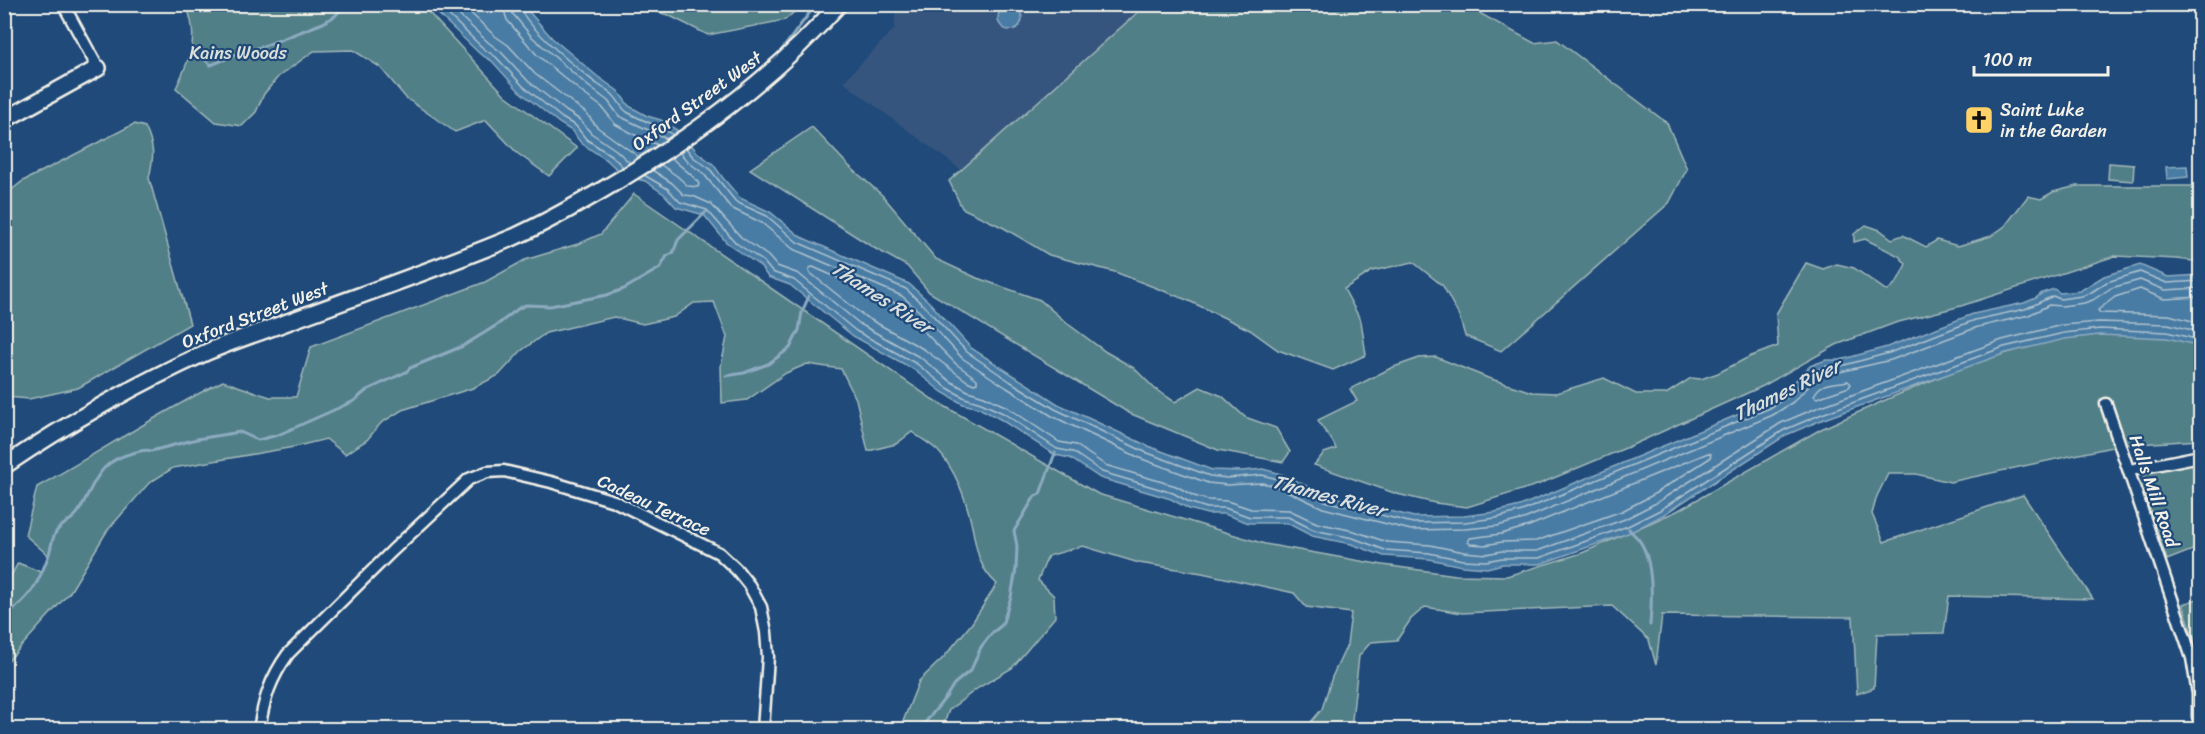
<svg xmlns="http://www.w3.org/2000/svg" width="2205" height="734" viewBox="0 0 2205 734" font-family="Sriracha,sans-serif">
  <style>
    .built { fill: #34547e }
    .green { fill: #517f88; stroke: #a2b8b8; stroke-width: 1.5 }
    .water { fill: #487ca5; stroke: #8dabc0; stroke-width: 1.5 }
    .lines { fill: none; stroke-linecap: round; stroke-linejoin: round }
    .shore { stroke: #afc2cd; stroke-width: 1.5 }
    .stream { stroke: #8dabc0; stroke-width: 3 }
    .street-casing { stroke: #f4f1e8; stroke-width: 15 }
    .secondary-casing { stroke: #f4f1e8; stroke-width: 20 }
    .street { stroke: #1f4a7a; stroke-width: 10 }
    .secondary { stroke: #1f4a7a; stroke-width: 15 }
    .labels { text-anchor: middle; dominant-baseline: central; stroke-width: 4.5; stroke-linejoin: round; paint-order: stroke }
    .park-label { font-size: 18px; fill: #dce0da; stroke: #1f4a7a }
    .street-label { font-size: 18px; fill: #f4f1e8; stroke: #1f4a7a }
    .poi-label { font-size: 18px; fill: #f4f1e8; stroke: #1f4a7a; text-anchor: start }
    .water-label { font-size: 20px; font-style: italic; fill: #dadfde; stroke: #1f4a7a }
  </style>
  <rect width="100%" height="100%" fill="#1f4a7a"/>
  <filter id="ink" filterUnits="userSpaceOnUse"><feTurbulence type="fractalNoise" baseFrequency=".0167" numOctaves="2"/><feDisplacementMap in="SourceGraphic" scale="12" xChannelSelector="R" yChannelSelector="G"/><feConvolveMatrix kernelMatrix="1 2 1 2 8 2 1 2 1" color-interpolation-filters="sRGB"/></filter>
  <g filter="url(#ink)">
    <path class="built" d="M895,5H1146L961,170L843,82L895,28Z"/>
    <path class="green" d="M186,5H422L505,95L577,148L549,176L517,153L486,120L455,132L406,98L380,67L353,50L314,51L278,77L264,94L256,112L242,126L216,122L176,88C190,58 200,38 186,5Z
      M632,5H802L785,20L708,35L668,15Z
      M1146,5H1474L1481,14L1534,43L1557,40L1667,123L1687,169L1669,203L1501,351L1465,336L1459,316L1443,286L1413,262L1372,271L1344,289L1361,321L1366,355L1333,370L1278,350L1250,330L1187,300L1115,272L1049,255L1004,228L962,208L949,181Z
      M134,124L145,127C155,148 154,156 149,178L190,324L78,388L29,399L7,397L4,396L5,195L23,181Z
      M812,127L849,166L883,196L936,259L977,278L1040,300L1068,324L1106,352L1134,368L1155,389L1175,402L1200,387L1222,396L1245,417L1276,428L1290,452L1283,462L1218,450L1129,413L929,292L907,266L874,248L750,169Z
      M2109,163L2134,165L2133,181L2108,179Z
      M2077,186H2200V262L2177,259L2115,256L1961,306L1895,323L1836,345L1763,386L1628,447L1537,485L1467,507L1435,503L1397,494L1314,465L1324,453L1336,449C1332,436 1323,432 1318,420L1357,401L1350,389L1391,368L1419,358L1436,357L1488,378L1532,392L1556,393L1604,378L1636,394H1666L1691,378L1701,379L1718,373L1749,357L1778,346L1776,314L1806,263L1823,269L1837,264L1854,268L1887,291L1897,282L1906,264L1899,256L1865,239L1854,242V234L1866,225L1880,230L1892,239L1903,235L1926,247L1937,240L1958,246L1991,236L2005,226L2028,196L2041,199L2053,192Z
      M634,194L932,399L1098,494L1265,544L1383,565L1456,575L1507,576L1582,553L1677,511L1821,429L1890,398L1978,361L2057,339L2145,324L2200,341V440L2121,445L1950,482L1916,474H1888L1877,496L1872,514L1884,542L2023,495L2093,599L1949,596L1944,633L1877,634L1874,688L1857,694L1853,617L1662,615L1656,665L1649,640L1612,606L1462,613L1425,607L1411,619L1397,640L1371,642L1359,656L1351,729H1305L1322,709L1332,677L1347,645L1351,613L1306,607L1294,593L1202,573L1139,563L1083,546L1048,556L1038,580L1054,596L1055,617L1012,668L978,688L949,710L942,729H900L919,681L944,657L972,623L997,584C975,564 977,545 970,518C965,496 954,468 938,451C931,444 920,438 912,432L896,444L868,451L856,399L841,369L807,364L786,373L747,400L722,403L721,366L727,337L714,302L694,303L674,317L643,324L614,317L546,333L521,351L499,375L473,388L402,410L381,423L367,440L345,454L326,439L294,447L173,468L149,483L107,531L70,592L9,660L5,661V625L11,623L5,587L18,563L41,572L49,556L25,535L37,487C99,452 159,413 223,381L270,397H296L311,347L485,282L525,260L578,244L601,234Z
      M2200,460V547L2167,560L2142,486L2144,476L2150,471Z
      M2200,598V658L2183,604Z"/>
    <path class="water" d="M429,5H523L552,38L597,76L618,91L629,106L647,116L661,120L683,134L697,152L713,164L723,178L740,198L770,212L801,237L909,284L929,302L971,348L1058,404L1148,446L1212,470L1242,471L1263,469L1281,474L1326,495L1414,517L1464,516L1495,512L1520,506L1768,402L1785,391L1810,366L1826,360H1840L1887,347L1973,314L2024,303L2036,298L2042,293L2054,289L2060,293L2080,291L2104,276L2140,265L2168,277L2200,275V346L2167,338L2100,335L2065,339L2006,353L1824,419L1786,435L1663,515L1631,532L1540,564H1503L1487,568L1462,566L1429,559L1384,556L1351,544L1312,536L1287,523H1249L1224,514H1207L1189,509L1171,499L1100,478L1070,458L1055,455L1000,419L979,408L963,404L942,392L913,369L853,336L790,285L768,277L760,266L726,242L704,215L676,207L664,194L645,181L624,176L608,161L581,143L572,131L559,123L519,91L492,61L480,54Z
      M998 18a12 12 0 1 1 24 0a12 12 0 1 1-24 0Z
      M2187,166L2188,177L2167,179L2166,167Z"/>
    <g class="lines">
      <path class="shore" d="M437,4L484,49L496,57L523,86L562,118L576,126L586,139L612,156L623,167
        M447,4L489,43L501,52L528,81L566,111L580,120L591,133L616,150L630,163
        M461,4L495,36L508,45L535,74L586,113L597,127L639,157
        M502,4L507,20L537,55L584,94L602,107L615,124L637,136L658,145
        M511,4L513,14L531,36L588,86L608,101L619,116L667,139
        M519,4C521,23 577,68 593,81C599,86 607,89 612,94C618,99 621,108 627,112C642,121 659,125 673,135
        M686,148L693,157L709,168L736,202L767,216L797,242L906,289L925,307L967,352L1011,382L1055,409L1145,452L1210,476L1227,478L1262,475L1278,479L1325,501L1413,523L1465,522L1496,518L1522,511L1770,408L1789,396L1814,371L1827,366H1841L1889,353L1975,320L2025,309L2053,296L2060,299L2082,296L2090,293L2107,282L2140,272L2167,283L2200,281
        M679,152L688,162L703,173L731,208L762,223L793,249L902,296L920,312L962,358L1007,388L1052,416L1142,459L1208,483L1227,485L1262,483L1276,486L1323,508L1411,530L1465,529L1497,526L1524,519L1773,415L1793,402L1818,377L1891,360L1978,327L2029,315L2049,305L2062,306L2084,303L2093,300L2111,288L2140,280L2165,290L2200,288
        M661,165L677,176L688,186L698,187L699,184C693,174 680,167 672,158
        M652,170L672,183L684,195L693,196L711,204L741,237L768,256L777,266L799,274L860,324L921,358L950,381L968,391L984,396L1007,407L1059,442L1076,445L1105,465L1176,486L1194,496L1208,500L1227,501L1251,509L1289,510L1317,523L1354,531L1387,542L1430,545L1464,552L1486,554L1502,551H1537L1625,519L1656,503L1781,423L1819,407L2002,340L2062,325L2099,322L2168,324L2200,332
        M644,175L668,189L680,202L707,210L736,243L763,261L772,272L794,280L856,331L917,364L946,387L965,398L981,403L1003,413L1057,449L1073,452L1102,472L1173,493L1191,503L1207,508H1225L1250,517H1288L1314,530L1353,538L1385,550L1429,553L1463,560L1486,561L1502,558H1539L1628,526L1660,510L1784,430L1822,414L2004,347L2064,333L2100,329L2167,332L2200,340
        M813,267L897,304L956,364L977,379V383L974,384L967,381L925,350L864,316L809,272V268Z
        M2200,297L2164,299L2140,289L2115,297L2098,310L2100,313L2169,315L2200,323
        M1848,381L1851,384L1849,387L1817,398L1814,396C1820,381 1834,384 1848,381Z
        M1708,453L1711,454L1710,458L1651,496L1622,511L1536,541L1502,542L1485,545L1470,544L1468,542L1470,538L1501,534L1529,526Z"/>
      <path class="stream" d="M203,58L211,65L240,53L264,46L323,23L335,16L346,4
        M765,66L782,50L816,4
        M726,376L744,373L768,364L790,348L799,330L802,312L809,296
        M1629,529C1632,533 1636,536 1639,540C1654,560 1652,602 1650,625
        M4,616C30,599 39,583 49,554C51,548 52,538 56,532C61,524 74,520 79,511C95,483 98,461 133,453C140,451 145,449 151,451L197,439L240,432L258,440L278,435L354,401L367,390L406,372L410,368L463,346L497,325L519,308L526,305L550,306L607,295L624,289L660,268L667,256L673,253L678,240L706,212
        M919,730L946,697L954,684L971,670L981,647L992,633L1002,625L1011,597L1016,569L1017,546L1014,531L1035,496L1040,494L1055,453"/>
      <g class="street-casing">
        <path id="street" d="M63,4L98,68
          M2106,404L2192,658L2198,694V717
          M2130,470L2200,456
          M259,730C264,699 270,679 288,654L392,551L469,479L487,472L504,471L551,482L614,501L719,553L737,570L749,585L761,607L766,632L768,657L763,730"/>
      </g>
      <g class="secondary-casing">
        <path id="secondary" d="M4,120L98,68
          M4,466C68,423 136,384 207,352C234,340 264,331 293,320C366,293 442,267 514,237C545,223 575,206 604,189C690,139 773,79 839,4"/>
      </g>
      <use href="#street" class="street"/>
      <use href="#secondary" class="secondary"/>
    </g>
  </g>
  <defs>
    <g id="church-square" transform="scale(1.5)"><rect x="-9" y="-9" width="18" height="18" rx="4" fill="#ffd166" stroke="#1f4a7a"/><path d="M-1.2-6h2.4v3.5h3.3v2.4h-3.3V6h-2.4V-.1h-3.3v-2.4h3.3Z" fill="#111"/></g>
  </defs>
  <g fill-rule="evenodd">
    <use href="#church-square" x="1979" y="120"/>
  </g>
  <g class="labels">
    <g class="park-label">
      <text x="238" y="53">Kains Woods</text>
    </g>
    <g class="street-label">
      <text transform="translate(697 101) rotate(-36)">Oxford Street West</text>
      <text transform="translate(255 315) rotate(-21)">Oxford Street West</text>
      <text transform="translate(2154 491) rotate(71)">Halls Mill Road</text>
      <text transform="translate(654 505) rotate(25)">Cadeau Terrace</text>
    </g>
    <g class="poi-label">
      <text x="2000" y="110">Saint Luke<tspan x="2000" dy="21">in the Garden</tspan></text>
    </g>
    <g class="water-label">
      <text transform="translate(882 298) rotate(33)">Thames River</text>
      <text transform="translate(1787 390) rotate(-26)">Thames River</text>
      <text transform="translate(1329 496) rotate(15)">Thames River</text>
    </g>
  </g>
  <rect width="2205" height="734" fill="none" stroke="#1f4a7a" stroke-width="24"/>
  <rect x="12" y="12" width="2181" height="710" fill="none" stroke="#f4f1e8" stroke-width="2" filter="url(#ink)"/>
  <path d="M1974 66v9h134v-9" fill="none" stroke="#f4f1e8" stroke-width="3"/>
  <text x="1983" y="66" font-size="18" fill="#f4f1e8" stroke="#1f4a7a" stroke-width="4.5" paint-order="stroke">100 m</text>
</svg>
